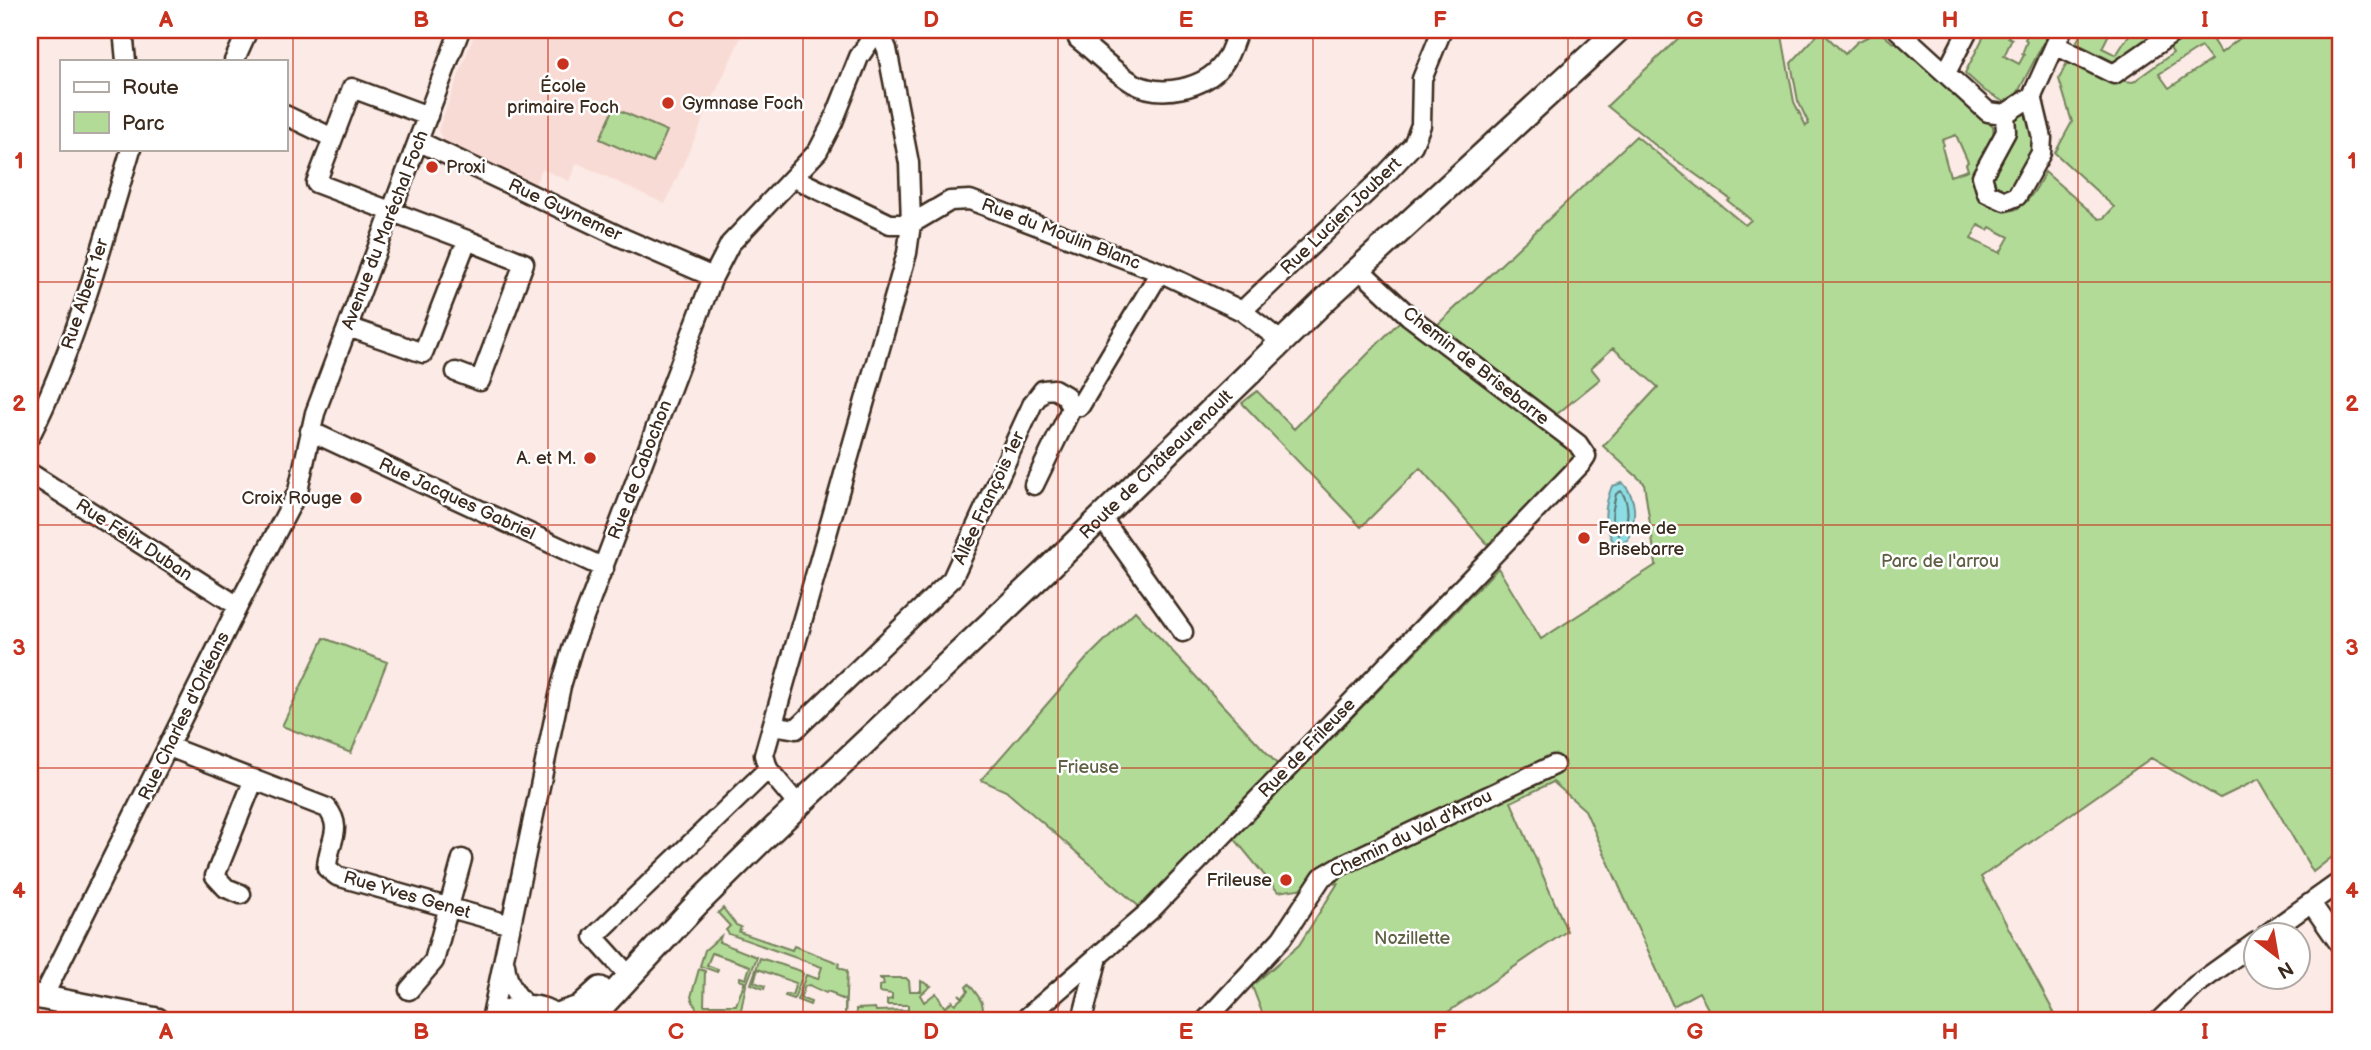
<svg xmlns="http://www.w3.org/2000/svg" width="2371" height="1050" viewBox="0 0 2371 1050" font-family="'Balsamiq Sans',sans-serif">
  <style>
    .built { fill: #f9dbd5 }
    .green { fill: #b2db98; stroke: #76825b; stroke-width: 2; fill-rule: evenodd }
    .water { fill: #8cdde4; stroke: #6c9595; stroke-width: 2 }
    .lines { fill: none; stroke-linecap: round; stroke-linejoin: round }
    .shore { stroke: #5b726d; stroke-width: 2 }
    .minor-casing { stroke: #3b2a1e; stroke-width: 23 }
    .major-casing { stroke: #3b2a1e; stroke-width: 28 }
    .minor { stroke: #fff; stroke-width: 18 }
    .major { stroke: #fff; stroke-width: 23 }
    .grid { fill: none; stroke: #c8321e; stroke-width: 2; stroke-opacity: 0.55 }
    .poi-dot { fill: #c8321e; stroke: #fff; stroke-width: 2.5 }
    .labels { text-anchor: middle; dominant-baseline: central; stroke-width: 5; stroke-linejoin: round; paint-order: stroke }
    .poi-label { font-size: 18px; fill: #3b2a1e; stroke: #fff; text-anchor: start }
    .street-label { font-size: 18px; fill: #3b2a1e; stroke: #fff }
    .park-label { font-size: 18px; fill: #5f5f43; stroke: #fff }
    .neatline { fill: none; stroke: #c8321e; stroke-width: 2.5 }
    .grid-label { font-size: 23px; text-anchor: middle; font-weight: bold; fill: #c8321e }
  </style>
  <rect width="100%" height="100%" fill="#fbeae6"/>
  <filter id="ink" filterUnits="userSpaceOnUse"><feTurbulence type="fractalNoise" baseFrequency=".0143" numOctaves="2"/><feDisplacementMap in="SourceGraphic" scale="14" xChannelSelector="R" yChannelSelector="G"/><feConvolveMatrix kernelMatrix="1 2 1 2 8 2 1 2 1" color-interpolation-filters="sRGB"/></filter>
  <g filter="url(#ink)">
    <path class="built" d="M476,30H744L665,204L577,163L569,181L542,169L535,184L444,142L438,130Z"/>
    <path class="green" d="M1687,30H1781L1794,102L1806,126L1809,124L1798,101L1791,63L1821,31L1845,54L1857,42L1879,31L1893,43L1898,39L1993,126L1994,137L1983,200C2016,227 2031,199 2045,172L2099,219L2104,218L2114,207L2055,153L2072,122L2059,79L2071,54L2124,81L2133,82L2173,53L2168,45L2190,30H2228L2213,41L2221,53L2250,30H2341V850L2313,872L2259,779L2220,798L2151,758L1981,877L2058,1020H1749L1747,1018L1714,1020L1699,992L1673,1006L1585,810L1553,782L1511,802L1567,931L1442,1016L1444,1020H1265L1252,986L1299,945L1338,883L1278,892L1234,838L1498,568L1541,639L1656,565L1644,483L1603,446L1658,387L1613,348L1591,368L1600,379L1552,418L1432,330L1636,136L1745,225L1751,220L1728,201L1730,199L1660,149L1607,106ZM2201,47L2211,60L2169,88L2159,74ZM1956,135L1968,162L1966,164L1968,170L1950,176L1942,147L1944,145L1942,140ZM1978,225L1988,230L1990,227L2009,237L2000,253L1971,239Z
      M1987,30H1989L1987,34L1992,36L1993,30H2011L2008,37L2012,39L2004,56L2019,64L2024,55L2022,54L2027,41L2025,39L2030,30H2050L2015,98L2004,102L1985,91L1965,73Z
      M2083,30H2111L2102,48L2116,55L2129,35L2119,30H2169L2120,62H2114L2076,43Z
      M614,108L667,131L653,163L600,139Z
      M2021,111L2032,114L2044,135L2016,194L1990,191L1987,177L2010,116Z
      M1402,319L1576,446L1579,457L1491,548L1420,468L1361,527L1242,403L1257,391L1294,429Z
      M1135,611L1279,766L1142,909L1006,791L981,780L1087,658Z
      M324,638L387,662L351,753L282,726Z
      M723,908L736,925L741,927L739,932L792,950L794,946L839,963L838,967L847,971L845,1020V1000L835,996V994L827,991L826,993L809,985L805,986L800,998L811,1002L810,1005L797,1000L806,975L818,979L822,967L729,934L726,930L730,926L718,913Z
      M721,936L719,942L757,957L747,983L739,980L740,977L746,979L750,966L712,953L707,965L718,969L717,972L700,966L705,950Z
      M760,958L801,971L803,974L794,999L785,996L786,994L792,995L796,983L758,969L754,982L765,986L764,989L751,984Z
      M699,969L705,971L704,1005H736L744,984L746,985L741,1010L700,1017L691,997Z
      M879,978H906L909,981L910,991H921V981L931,986L920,995L924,1002L936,993L945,1008L952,1001L955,1004L962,998L959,994L963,997L968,991L966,987L969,984C979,997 987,1004 981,1020H868V1016H856V1009L875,1008L876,1011L908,1010V1005H887V1000L892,999V994L879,992V986L884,985L883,980Z"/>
    <path class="water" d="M1623,483C1638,500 1636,519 1628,540L1616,546C1602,525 1603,509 1612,486Z"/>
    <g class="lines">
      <path class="shore" d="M1621,491C1630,503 1630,525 1619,535C1608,524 1613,508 1616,494Z"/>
      <g class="minor-casing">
        <path id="minor" d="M123,30L126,61
          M1898,30L1988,112L2005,114L2032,96L2062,30
          M1078,39C1096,53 1113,71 1133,83C1161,98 1204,89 1223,64C1230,55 1234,41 1238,30
          M2055,45L2114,74L2177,30
          M234,61L248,30
          M1946,73L1968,30
          M2005,114L2006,132L1982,176L1987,193L2005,201L2017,196L2041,153L2042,138L2032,96
          M285,115L333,138
          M418,141L623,238L713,277
          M796,176L802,182L890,224H911L950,201L970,200L1160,272L1242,311L1282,342
          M1242,311L1385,175L1413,145L1421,125L1422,79L1442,30
          M348,327L423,353L467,240L316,183L352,88L428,116
          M456,372L480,381L524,263L467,240
          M1080,406L1160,272
          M310,431L604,568
          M30,436C76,346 102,246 131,149
          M30,473L238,606
          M1101,517L1183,632
          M773,725L796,729L952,579L1033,403L1043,390L1054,389L1066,396L1071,409L1034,485
          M169,747L327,808C345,830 327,843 327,868L337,876L511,925
          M798,805L768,769L764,755L907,253L911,224L909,163L887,49L881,35L876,30
          M241,894L226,888L215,876L254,779
          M2311,903L2341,946
          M2267,934L2341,881
          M505,964C507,983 514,993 527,1007
          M622,968L594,937L768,769
          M409,990L434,961L462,859
          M43,997L238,606L298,491L315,413L460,30
          M491,1020L561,686L572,649L713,277L730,244L818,151L833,122L859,57L877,30
          M1024,1020L1152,909L1580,465L1586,456L1578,444L1409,316L1359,269
          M1082,1020L1098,957
          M1206,1020L1282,938L1322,877L1342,865L1554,765
          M2160,1020L2196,985L2256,942"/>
      </g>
      <g class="major-casing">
        <g id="major">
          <path d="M30,995L157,1020"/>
          <path d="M554,1016L579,1008L600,989"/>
          <path d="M495,1020C513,1004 540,1003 559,1020"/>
          <path id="s1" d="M589,1020L697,904L765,837L1052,565L1327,298L1618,30"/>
        </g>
      </g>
      <use href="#minor" class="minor"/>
      <use href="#major" class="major"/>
    </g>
  </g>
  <path class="grid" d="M293,30V1020M548,30V1020M803,30V1020M1058,30V1020M1313,30V1020M1568,30V1020M1823,30V1020M2078,30V1020M30,282H2341M30,525H2341M30,768H2341"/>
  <g class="poi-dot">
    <circle cx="563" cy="64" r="7"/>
    <circle cx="668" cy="103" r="7"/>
    <circle cx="432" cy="167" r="7"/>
    <circle cx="590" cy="458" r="7"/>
    <circle cx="356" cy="498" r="7"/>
    <circle cx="1584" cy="538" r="7"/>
    <circle cx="1286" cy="880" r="7"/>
  </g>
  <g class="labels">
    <g class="poi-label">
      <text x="563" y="86" text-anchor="middle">École<tspan x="563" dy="21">primaire Foch</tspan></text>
      <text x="682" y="103">Gymnase Foch</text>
      <text x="446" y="167">Proxi</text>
      <text x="576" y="458" text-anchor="end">A. et M.</text>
      <text x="342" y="498" text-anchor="end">Croix Rouge</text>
      <text x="1598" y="528">Ferme de<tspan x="1598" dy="21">Brisebarre</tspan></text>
      <text x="1272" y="880" text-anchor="end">Frileuse</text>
    </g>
    <g class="street-label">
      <text transform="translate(565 210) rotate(25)">Rue Guynemer</text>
      <text transform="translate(1341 216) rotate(-44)">Rue Lucien Joubert</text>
      <text transform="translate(385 230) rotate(-69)">Avenue du Maréchal Foch</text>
      <text transform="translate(1061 234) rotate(21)">Rue du Moulin Blanc</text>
      <text transform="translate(85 294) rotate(-72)">Rue Albert 1er</text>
      <text transform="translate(1476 366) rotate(38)">Chemin de Brisebarre</text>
      <text stroke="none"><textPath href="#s1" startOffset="794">Route de Châteaurenault</textPath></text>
      <text transform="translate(640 470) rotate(-69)">Rue de Cabochon</text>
      <text transform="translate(989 498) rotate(-65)">Allée François 1er</text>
      <text transform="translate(457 499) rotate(25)">Rue Jacques Gabriel</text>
      <text transform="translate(134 540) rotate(33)">Rue Félix Duban</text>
      <text transform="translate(184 716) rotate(-64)">Rue Charles d'Orléans</text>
      <text transform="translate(1307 748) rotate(-46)">Rue de Frileuse</text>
      <text transform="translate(1411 834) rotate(-26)">Chemin du Val d'Arrou</text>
      <text transform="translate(407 895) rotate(16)">Rue Yves Genet</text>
    </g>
    <g class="park-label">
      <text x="1940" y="561">Parc de l'arrou</text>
      <text x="1088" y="767">Frieuse</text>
      <text x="1412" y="938">Nozillette</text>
    </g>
  </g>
  <rect width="2371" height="1050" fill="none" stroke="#fff" stroke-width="77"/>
  <rect x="60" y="60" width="228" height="91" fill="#ffffff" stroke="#b1aaa5" stroke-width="2"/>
  <rect x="74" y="82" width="35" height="10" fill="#ffffff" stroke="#b1aaa5" stroke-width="2"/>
  <text x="122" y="94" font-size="21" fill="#3b2a1e">Route</text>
  <rect x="74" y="112" width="35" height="21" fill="#b2db98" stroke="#b1aaa5" stroke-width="2"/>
  <text x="122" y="130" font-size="21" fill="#3b2a1e">Parc</text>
  <g transform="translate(2277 956) rotate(149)"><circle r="33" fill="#ffffff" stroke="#b1aaa5" stroke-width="2"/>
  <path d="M0-5L12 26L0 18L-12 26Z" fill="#c8321e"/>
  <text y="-10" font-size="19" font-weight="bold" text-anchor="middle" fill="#3b2a1e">N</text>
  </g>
  <rect x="38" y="38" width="2294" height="974" class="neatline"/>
  <g class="grid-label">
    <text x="166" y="27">A</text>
    <text x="421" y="27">B</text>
    <text x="676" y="27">C</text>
    <text x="931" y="27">D</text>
    <text x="1186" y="27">E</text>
    <text x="1440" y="27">F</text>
    <text x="1695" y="27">G</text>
    <text x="1950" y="27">H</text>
    <text x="2205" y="27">I</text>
    <text x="19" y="168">1</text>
    <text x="2352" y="168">1</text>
    <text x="19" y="411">2</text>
    <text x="2352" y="411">2</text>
    <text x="19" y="655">3</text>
    <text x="2352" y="655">3</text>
    <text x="19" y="898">4</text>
    <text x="2352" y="898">4</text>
    <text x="166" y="1039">A</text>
    <text x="421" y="1039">B</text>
    <text x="676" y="1039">C</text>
    <text x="931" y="1039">D</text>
    <text x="1186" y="1039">E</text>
    <text x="1440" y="1039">F</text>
    <text x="1695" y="1039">G</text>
    <text x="1950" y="1039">H</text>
    <text x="2205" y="1039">I</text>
  </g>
</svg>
